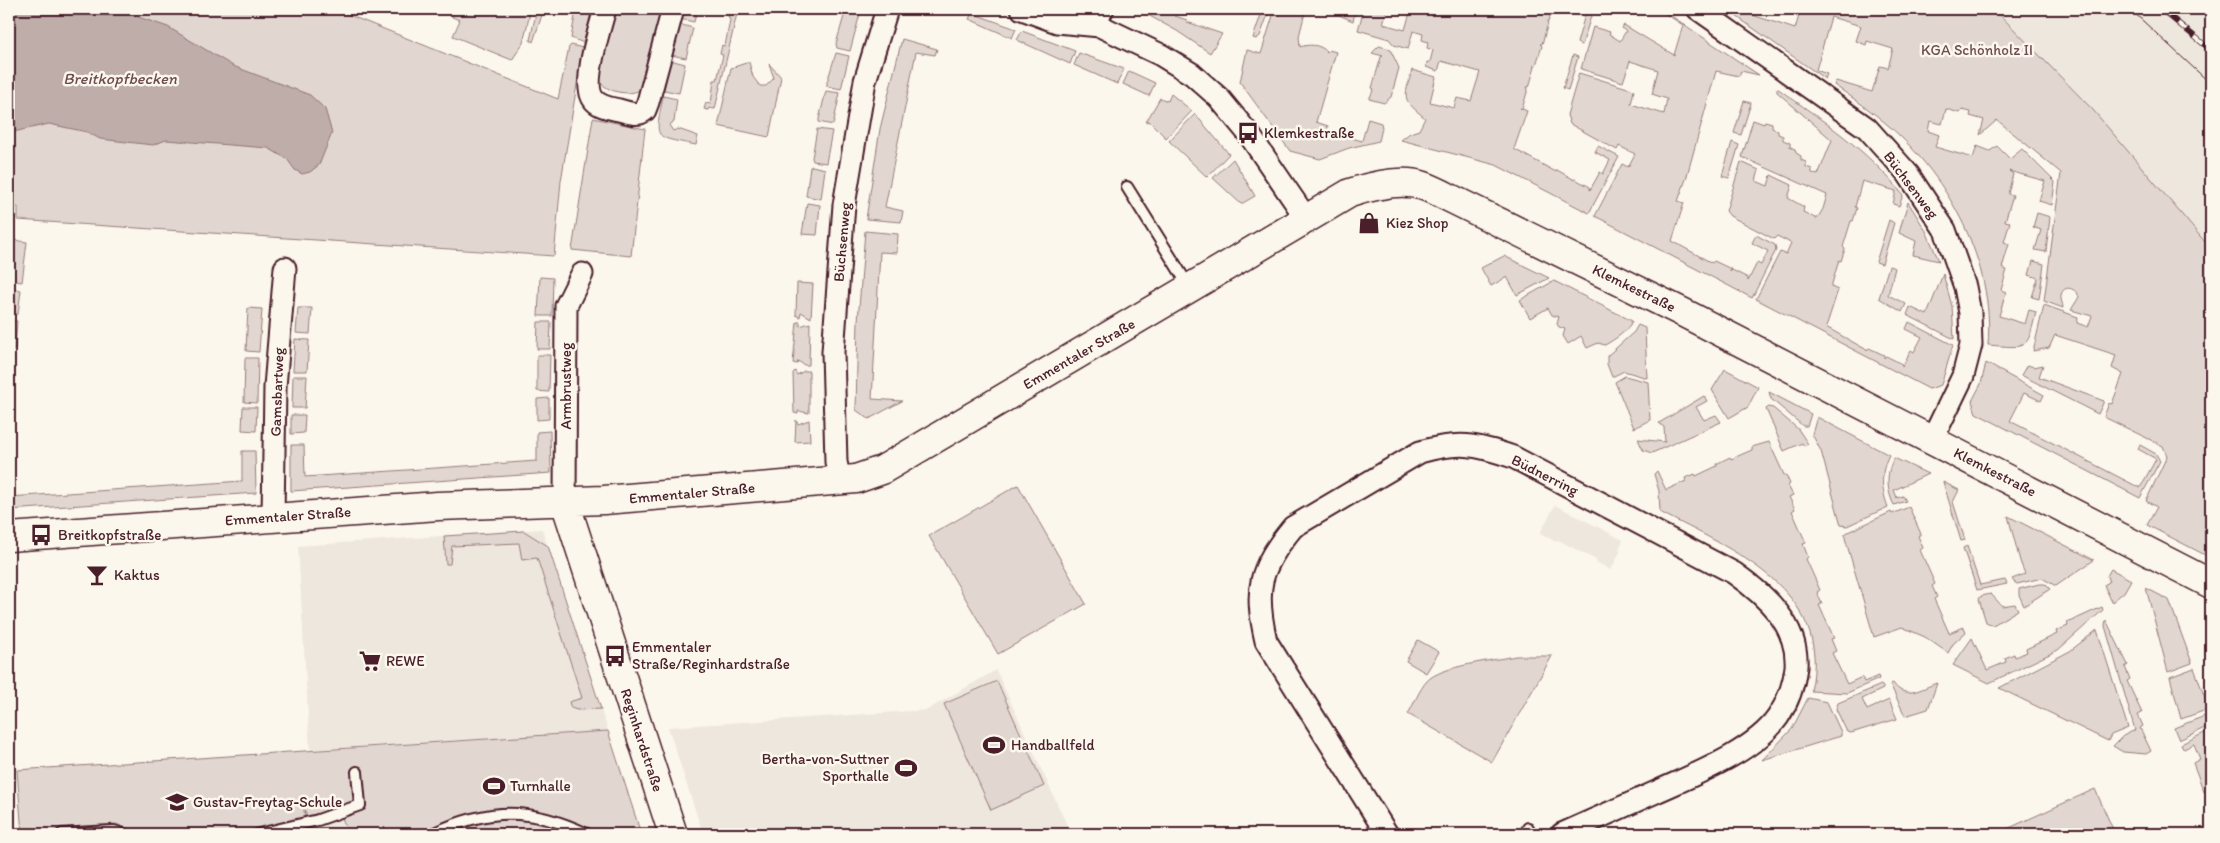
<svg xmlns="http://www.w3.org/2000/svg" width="2220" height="843" viewBox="0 0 2220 843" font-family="Itim,sans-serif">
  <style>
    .built { fill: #eee7de }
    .green { fill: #e2d7d0; stroke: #967b7e }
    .water { fill: #bfadaa; stroke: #907477 }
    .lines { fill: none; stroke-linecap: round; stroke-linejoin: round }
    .lane-casing { stroke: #4a1f2b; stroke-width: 14 }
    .street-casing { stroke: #4a1f2b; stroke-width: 25 }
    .secondary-casing { stroke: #4a1f2b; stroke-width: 31 }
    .lane { stroke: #fbf7ec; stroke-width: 10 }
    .street { stroke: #fbf7ec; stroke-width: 21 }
    .secondary { stroke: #fbf7ec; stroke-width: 28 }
    .tram { stroke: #4a1f2b; stroke-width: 1 }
    .rail-casing { stroke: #4a1f2b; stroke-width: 5.5 }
    .rail { stroke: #fbf7ec; stroke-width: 4; stroke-dasharray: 11; stroke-linecap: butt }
    .labels { text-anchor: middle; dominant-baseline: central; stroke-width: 5; stroke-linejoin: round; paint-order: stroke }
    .park-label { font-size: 15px; fill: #704d54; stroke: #fbf7ec }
    .poi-label { font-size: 15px; fill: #4a1f2b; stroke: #fbf7ec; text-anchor: start }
    .street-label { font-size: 15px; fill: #4a1f2b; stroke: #fbf7ec }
    .water-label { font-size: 16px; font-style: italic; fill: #6d4a51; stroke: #fbf7ec }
  </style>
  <rect width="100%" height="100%" fill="#fbf7ec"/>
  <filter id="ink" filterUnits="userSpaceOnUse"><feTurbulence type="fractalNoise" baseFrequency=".02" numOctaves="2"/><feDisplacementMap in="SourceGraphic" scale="10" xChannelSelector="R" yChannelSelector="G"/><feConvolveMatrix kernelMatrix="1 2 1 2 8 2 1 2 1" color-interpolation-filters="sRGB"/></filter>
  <g filter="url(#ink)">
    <path class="built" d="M1994,9H2211V249L2093,110Z
      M1555,505L1623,540L1619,549L1621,550L1611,570L1596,562V560L1558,540L1556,542L1540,533Z
      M542,529L608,731L310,750L349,834H22L17,770L310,750L298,546Z
      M996,670L1071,834H703L668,727L927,710Z"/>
    <path class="green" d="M9,9H334L558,99L569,47L571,45L583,48L561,181L554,256L18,220V207L9,206Z
      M455,9H531L523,43L512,60L453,36L460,20L452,17Z
      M537,9H544L533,42L530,40Z
      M579,9L591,12L584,43L571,38L576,10Z
      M612,9H665L642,89C629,97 605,92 598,79Z
      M683,9H697L694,22L680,19Z
      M733,9H738L715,109L709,108L708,110L704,109L706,103L711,104L714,80H717L723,55L720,54L722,45L725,46L730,20L728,16L730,10Z
      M846,9L861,10L850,51L837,48L836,44Z
      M1137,9H1159L1175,14V16L1187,20V22L1222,34L1210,53L1177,31Z
      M1263,9H1270L1260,36L1256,39L1253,38Z
      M1275,9H1306L1299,36L1300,47C1309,44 1320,44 1327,52L1329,50L1336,52L1316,122L1328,126L1327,131L1362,141L1368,119L1381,123L1382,128L1379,141L1349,148L1320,159L1290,151L1240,82L1247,50L1261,54Z
      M1343,9H1356L1353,21L1341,16Z
      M1364,9H1387L1383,24L1405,30L1411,9H1553L1548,22H1546L1548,23L1542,44H1540L1542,46L1536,65L1533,66L1535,67L1529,87H1527L1528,89L1522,109L1520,108L1527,111L1514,149L1556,172L1557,170L1573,179V180L1575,179L1590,187V190L1600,172L1603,174L1610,160L1595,152L1598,146L1619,157L1589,213L1496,165L1401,140L1410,133L1419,130L1425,118C1401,98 1404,100 1412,70L1436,77L1430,102L1454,108L1457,98L1471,101L1480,72L1441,61L1438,71L1426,67L1427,62H1430L1433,50L1427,48L1428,42L1422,40L1423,34L1413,31L1408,49L1394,45L1389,39L1358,30Z
      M1658,9H1661L1759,75L1741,71L1739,76L1716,71L1686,179L1678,201L1684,203L1672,241L1712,263L1714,261L1731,269L1730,272L1732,270L1748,278V281L1757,263L1761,265L1768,251L1752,243L1756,235L1775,245L1776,250L1752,298L1595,216L1622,164L1628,167L1635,154L1619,146L1617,150L1570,124L1567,115L1579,73L1634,90L1631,104L1664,114L1667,99L1652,94L1658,70L1630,61L1623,82L1581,69L1593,27L1610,32L1609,34L1620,41L1626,31L1622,28L1624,25L1674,55L1683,25Z
      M1726,9H1734L1795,29L1801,9H1994L2093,110L2211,249V558L2147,525L2157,507L2146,501L2167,456L2163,446L2104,417L2109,403L2112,404L2123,374L2112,368L2116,355L2055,335L2049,348L2033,351L2044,305L2078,317L2077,323L2088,327L2092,316L2071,310L2079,297C2077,289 2064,283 2061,295C2060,300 2063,303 2063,308L2044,301L2061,173L1997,120L1980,135L1984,120L1970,116L1971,112L1962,110L1960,113L1946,109L1942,124L1930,121L1928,131L1939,135L1935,147L1973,158L1977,146L1990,151L1997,146L2010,159L2022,149L2055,182L2052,205L2039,201L2045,181L2009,171L2013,174L2008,194L2013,195L2005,221L2010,222L2004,242L2009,244L2002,268L2007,270L2001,290L2006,292L1999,316L2025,324L2029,310L2036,312C2027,351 2028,348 1988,345C1995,264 1949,178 1889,126C1872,111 1853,98 1834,85L1836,81L1872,92L1880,66L1888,68L1893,49L1867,41L1866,45L1856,41L1861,26L1831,17L1816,70L1827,74L1825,79Z
      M1586,11L1592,13L1582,45L1577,43Z
      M972,13L1016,29L1012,38L969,19Z
      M678,24L693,28L686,58L671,55Z
      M1022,31L1075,51L1070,64L1017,40Z
      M902,39L937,49L935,55L916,52L885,207L903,211L901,222L866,219L880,129Z
      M1379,46L1390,49L1399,68L1391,97L1384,103L1369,99L1374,89L1372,88L1381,57L1383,56L1372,53Z
      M836,53L849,56L841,89L827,86V82Z
      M1079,53L1124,69L1117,84L1074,65Z
      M1573,55L1578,57L1568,90L1563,88Z
      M670,60L685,64L679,93L664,90Z
      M749,62L753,77L760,86H766L774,78L769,64L781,77L769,137L718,126L731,68Z
      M1129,71L1155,83L1149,96L1123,84Z
      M1777,88C1823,121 1868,150 1903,195L1899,206L1893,204L1896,191L1862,181L1855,207L1857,208L1853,221H1851L1843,247L1845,249L1841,261L1839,260L1831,287L1838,290L1826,327L1867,350L1869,348L1884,355V358L1886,356L1902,364V367L1911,350L1914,352L1922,337L1906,329L1909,322L1953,345L1941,385L1929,389L1756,299L1780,252L1786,254L1791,243L1777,236L1774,239L1730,216L1726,211L1741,162L1759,170L1756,181L1768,186L1771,175L1792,185L1788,198L1804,207L1803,212L1817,219L1823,209L1827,195L1742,157L1753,120L1764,124L1765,121L1772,123V128L1778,131V134L1783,136V140L1790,143V147L1795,149L1796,153L1801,156V160L1806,162V167L1812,169V173L1818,175L1832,140L1777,92Z
      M826,91L840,93L833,125L819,122V119Z
      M1171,94L1192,111L1166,138L1149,121L1146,122L1160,98L1168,101Z
      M663,96L677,99L674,122L669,125L673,131L678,129L698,136L696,145C652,136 655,141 663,96Z
      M1744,101L1751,103L1741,135L1734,133Z
      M1195,114L1229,154L1207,177L1169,141Z
      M593,118L645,129L631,256L572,250Z
      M817,129L832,131L826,163L813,161L812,158Z
      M1732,142L1739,145L1729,178L1722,176Z
      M1233,159L1255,196L1241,204L1213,178Z
      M812,166L825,169L821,199L806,196L810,167Z
      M1908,202L1926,231L1939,261L1913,255L1916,241L1899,233Z
      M807,203L820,205L817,235L802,234Z
      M2037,213L2050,217L2046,252L2035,250L2041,230L2033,227Z
      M1889,220L1894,223L1882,264L1876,262Z
      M865,231L898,234L897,253L880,252L872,399L902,401L869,419L856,410L858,321Z
      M14,240L27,242L22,282L9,280Z
      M1504,256L1549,278L1517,295L1507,277L1491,286L1481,268Z
      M2033,261L2044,264L2039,299L2032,297L2038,278L2029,275Z
      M1889,266L1895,268L1888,295L1906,304L1902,312L1879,298Z
      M1943,274L1952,306L1954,339L1907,315L1910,307L1927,315Z
      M540,277L553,278L552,316H538Z
      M1554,281L1632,321C1627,332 1615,339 1605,345L1598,343L1587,348L1581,336L1568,344L1563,336L1565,329L1559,327L1557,324L1559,317L1552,315L1548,308L1530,318L1520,300Z
      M797,283L813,284L811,318L801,312L800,317L796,315Z
      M9,288L21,290L18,314L9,313Z
      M248,308L262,309L259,352L246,351Z
      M298,308H312L310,334L296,333Z
      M9,320L17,321L15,350H9Z
      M538,322H551L550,349H537Z
      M797,322H800V326L810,323L809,365H804L798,361L797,364L793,363Z
      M1638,325L1645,328L1647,378L1624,371L1612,377L1607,364V356L1634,332Z
      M295,339L309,340L307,371H293Z
      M537,355H550L549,392L537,391Z
      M9,357H14L11,388H9Z
      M245,358H258L257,403L244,402Z
      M1986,363L2044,395L2041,401L2024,393L2010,421L2140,488L2156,459L2138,449L2140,445L2156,454L2160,461L2140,498L1976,413L1972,401L1981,384Z
      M2027,365L2034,367L2043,365L2039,377L2104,401L2098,414L2021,375Z
      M1725,369L1758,387L1748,407L1729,418L1712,390Z
      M795,371L797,375L804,371H809V413L798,411V414L794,413L793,373Z
      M293,376H307L305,408H292Z
      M1625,376L1648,382L1650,420L1634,428L1615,382Z
      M1769,392L1811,414L1807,426H1803L1771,399Z
      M1704,396L1707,401L1696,407L1704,420L1716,415L1721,422L1652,453L1643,450L1638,439L1665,442L1664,427L1659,423Z
      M549,398V419L537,420V399Z
      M243,407H257L256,431L242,430Z
      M1769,407L1773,408L1798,429L1808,444L1804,446L1802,443L1784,451L1766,409Z
      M291,415H305L304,433L291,434Z
      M1817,417L1889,455C1880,472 1881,489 1888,507L1847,526L1841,525L1821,451L1812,434Z
      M796,420L798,424L809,420L810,441L795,442Z
      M550,431L551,473L291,491V445H304L305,477L537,461V432Z
      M1769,442L1784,475H1786L1790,484L1788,486L1793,495L1789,497L1795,509L1792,511L1806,543L1803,544L1808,557L1806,559L1820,590L1817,592L1822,604L1819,605L1834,638L1831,639L1836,651L1832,653L1847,684L1862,677L1864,682L1878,676L1879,679L1847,693L1811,691C1834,590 1732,550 1660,512L1659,491L1654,474L1657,471L1666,490L1686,481L1685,478L1695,474L1696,476L1717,466L1716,464L1730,457L1731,459L1752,450V447Z
      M242,451H255L256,493L9,510V497L242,481Z
      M1894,458L1928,474L1894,490L1897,498L1903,496L1906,501L1894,505C1886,489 1886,473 1894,458Z
      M1943,482L1959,490L1953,502L1965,540L1961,541Z
      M1018,485L1086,604L998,654L929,536Z
      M1909,507L1921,534L1918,536L1923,548L1920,550L1935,584L1932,586L1937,597L1934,599L1949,633L1964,627L1966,632L1953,644L1948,653L1925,637L1902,627L1874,637L1845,538V534L1848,532L1891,512L1892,514Z
      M2008,516L2094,560L2056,586L2042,578L2017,584L2014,582L2012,579L2025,574L2020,561Z
      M524,531L548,546L601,709L577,710L571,708L569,702L582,698L537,558L522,560L519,543L452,546L450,564H446L444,536Z
      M1967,546L1980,585L2005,580L2007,584L1977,590L1963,548Z
      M2111,569L2131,580L2124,592L2112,602L2104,585L2109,582L2107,576Z
      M2039,584H2045L2050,589L2024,606L2019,595V589Z
      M2146,588L2169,600L2192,663L2168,672Z
      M1991,594L2002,606L2015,604L2018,610L1993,625L1986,622L1979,599L1981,596Z
      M2102,607L2103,610L2058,650L1989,683L1953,665L1972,638L1987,670L2006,662L2005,658L2014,654L2015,657L2027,652L2026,649L2057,634L2056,631L2068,626L2067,623Z
      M2106,620L2128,665L2125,667L2130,679L2127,681L2142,713L2138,715L2143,726L2140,728L2151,751L2146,754L2123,752L2113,746L2123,736L2135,730L2105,626Z
      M2097,630L2128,728L2111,735L2108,741L1999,688L2070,651Z
      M1418,640L1439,652L1426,673L1406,661Z
      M1516,656H1552L1492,762L1408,714C1414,704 1419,690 1427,681C1440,666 1495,660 1516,656Z
      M2194,668L2209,709L2181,719L2170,677Z
      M997,681L1044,786L991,810L944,704Z
      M1893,683C1905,701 1922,688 1937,683L1928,709L1905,716L1890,684Z
      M1881,685L1883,687V689L1862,699L1867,710L1889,700L1897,719L1851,733L1847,732L1836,709L1838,703Z
      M1808,698L1827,702L1841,732V736L1762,760L1792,729Z
      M2210,714L2211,725L2179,740L2174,728Z
      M2211,730V794L2210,791L2204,792L2193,763L2200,759L2194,744L2184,749L2181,744Z
      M608,731L641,834H349L337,807L307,817L302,799L305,817L234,834H143L116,824L68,827L45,834H22L17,770Z
      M2095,789L2115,834H1996Z"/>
    <path class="water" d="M9,9H115L168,27L233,66L310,95L325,109L332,133L319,165L310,172L302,174L295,170L287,159L268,148L166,140L153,145L100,139L87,132L49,124L9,133Z"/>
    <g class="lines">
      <g class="lane-casing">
        <path id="lane" d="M1100,26L1109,9
          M1127,187L1190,288
          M1528,828L1531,834
          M62,834L114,831L122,834
          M259,834L318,820L360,805L357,772
          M432,834C489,807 530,807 587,834"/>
      </g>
      <g class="street-casing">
        <path id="street" d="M605,9C600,28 581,85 594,100C600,107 610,108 619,110C628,112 637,117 645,110L648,102L673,9
          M1022,9L1057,22L1100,26
          M1078,9L1100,26L1161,55L1192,74L1219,98L1248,133L1306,218
          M1698,9L1867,128L1908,174L1945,230L1965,287L1970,313L1971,345L1963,376L1932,440
          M840,481L836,462L833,352L844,205L865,81L887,9
          M565,502L566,306L582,274
          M273,517L275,387L285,268
          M1387,834L1266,641C1254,589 1259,568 1293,527L1420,452C1459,441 1475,444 1513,457L1734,573C1765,595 1799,625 1796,667C1794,684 1788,702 1778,717C1754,752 1693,775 1656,792C1624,806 1593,820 1562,834"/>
      </g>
      <g class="secondary-casing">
        <path id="secondary" d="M565,502L673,834
          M9,537L438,506L604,500L856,479L882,470L1350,193C1371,186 1401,178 1424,186C1435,190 1446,196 1456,201L1682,312L2211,584"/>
      </g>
      <use href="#lane" class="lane"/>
      <use href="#street" class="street"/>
      <use href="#secondary" class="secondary"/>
      <path class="tram" d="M2130,9L2211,84"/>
      <g class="rail-casing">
        <path id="rail" d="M2161,9L2211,50"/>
      </g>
      <use href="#rail" class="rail"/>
    </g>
  </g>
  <defs>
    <g id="bus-bare" transform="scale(1.725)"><path d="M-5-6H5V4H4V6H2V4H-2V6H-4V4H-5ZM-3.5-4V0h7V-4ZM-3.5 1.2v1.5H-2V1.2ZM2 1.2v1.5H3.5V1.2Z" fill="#4a1f2b" stroke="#fbf7ec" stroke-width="2.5" paint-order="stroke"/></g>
    <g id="shop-bare" transform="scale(1.725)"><path d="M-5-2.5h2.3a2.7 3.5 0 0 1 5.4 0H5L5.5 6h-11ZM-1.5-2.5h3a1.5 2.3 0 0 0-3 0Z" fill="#4a1f2b" stroke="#fbf7ec" stroke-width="2.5" paint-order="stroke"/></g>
    <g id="bar-bare" transform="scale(1.725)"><path d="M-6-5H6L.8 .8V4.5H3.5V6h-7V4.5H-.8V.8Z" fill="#4a1f2b" stroke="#fbf7ec" stroke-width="2.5" paint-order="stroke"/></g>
    <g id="supermarket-bare" transform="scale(1.725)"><path d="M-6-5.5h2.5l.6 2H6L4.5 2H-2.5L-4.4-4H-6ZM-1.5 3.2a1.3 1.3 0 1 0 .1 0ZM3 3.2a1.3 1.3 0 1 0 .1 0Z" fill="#4a1f2b" stroke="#fbf7ec" stroke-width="2.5" paint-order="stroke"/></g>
    <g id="stadium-bare" transform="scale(1.725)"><path d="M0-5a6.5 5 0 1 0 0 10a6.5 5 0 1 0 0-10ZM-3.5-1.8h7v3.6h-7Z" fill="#4a1f2b" stroke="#fbf7ec" stroke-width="2.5" paint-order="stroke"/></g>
    <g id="school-bare" transform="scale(1.725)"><path d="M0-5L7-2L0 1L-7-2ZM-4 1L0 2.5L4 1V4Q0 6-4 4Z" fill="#4a1f2b" stroke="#fbf7ec" stroke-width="2.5" paint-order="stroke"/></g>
  </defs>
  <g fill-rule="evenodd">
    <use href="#bus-bare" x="1248" y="133"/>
    <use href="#shop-bare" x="1369" y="223"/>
    <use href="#bus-bare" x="41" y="535"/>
    <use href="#bar-bare" x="97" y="575"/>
    <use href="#bus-bare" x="615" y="656"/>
    <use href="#supermarket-bare" x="370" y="661"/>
    <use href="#stadium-bare" x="994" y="745"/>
    <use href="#stadium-bare" x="906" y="768"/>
    <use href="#stadium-bare" x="494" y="786"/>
    <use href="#school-bare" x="177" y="802"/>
  </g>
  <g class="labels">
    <g class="park-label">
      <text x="1977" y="50">KGA Schönholz II</text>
    </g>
    <g class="poi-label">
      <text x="1264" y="133">Klemkestraße</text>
      <text x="1386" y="223">Kiez Shop</text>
      <text x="58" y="535">Breitkopfstraße</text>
      <text x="114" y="575">Kaktus</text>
      <text x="632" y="647">Emmentaler<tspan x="632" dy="17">Straße/Reginhardstraße</tspan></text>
      <text x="386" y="661">REWE</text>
      <text x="1011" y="745">Handballfeld</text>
      <text x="889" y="759" text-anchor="end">Bertha-von-Suttner<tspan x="889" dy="17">Sporthalle</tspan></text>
      <text x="510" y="786">Turnhalle</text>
      <text x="193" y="802">Gustav-Freytag-Schule</text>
    </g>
    <g class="street-label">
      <text transform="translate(1911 185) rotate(53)">Büchsenweg</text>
      <text transform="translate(842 242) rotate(-85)">Büchsenweg</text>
      <text transform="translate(1634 288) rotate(26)">Klemkestraße</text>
      <text transform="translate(1079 354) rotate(-30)">Emmentaler Straße</text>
      <text transform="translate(566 386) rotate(-90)">Armbrustweg</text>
      <text transform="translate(277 392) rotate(-88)">Gamsbartweg</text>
      <text transform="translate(1995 472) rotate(27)">Klemkestraße</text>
      <text transform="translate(1545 475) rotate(27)">Büdnerring</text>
      <text transform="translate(692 493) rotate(-5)">Emmentaler Straße</text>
      <text transform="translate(288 516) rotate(-4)">Emmentaler Straße</text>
      <text transform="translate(642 740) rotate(72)">Reginhardstraße</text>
    </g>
    <g class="water-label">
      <text x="120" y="78">Breitkopfbecken</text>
    </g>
  </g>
  <rect width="2220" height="843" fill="none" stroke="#fbf7ec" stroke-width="30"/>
  <rect x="15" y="15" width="2190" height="813" fill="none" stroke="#4a1f2b" stroke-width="2" filter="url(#ink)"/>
</svg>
